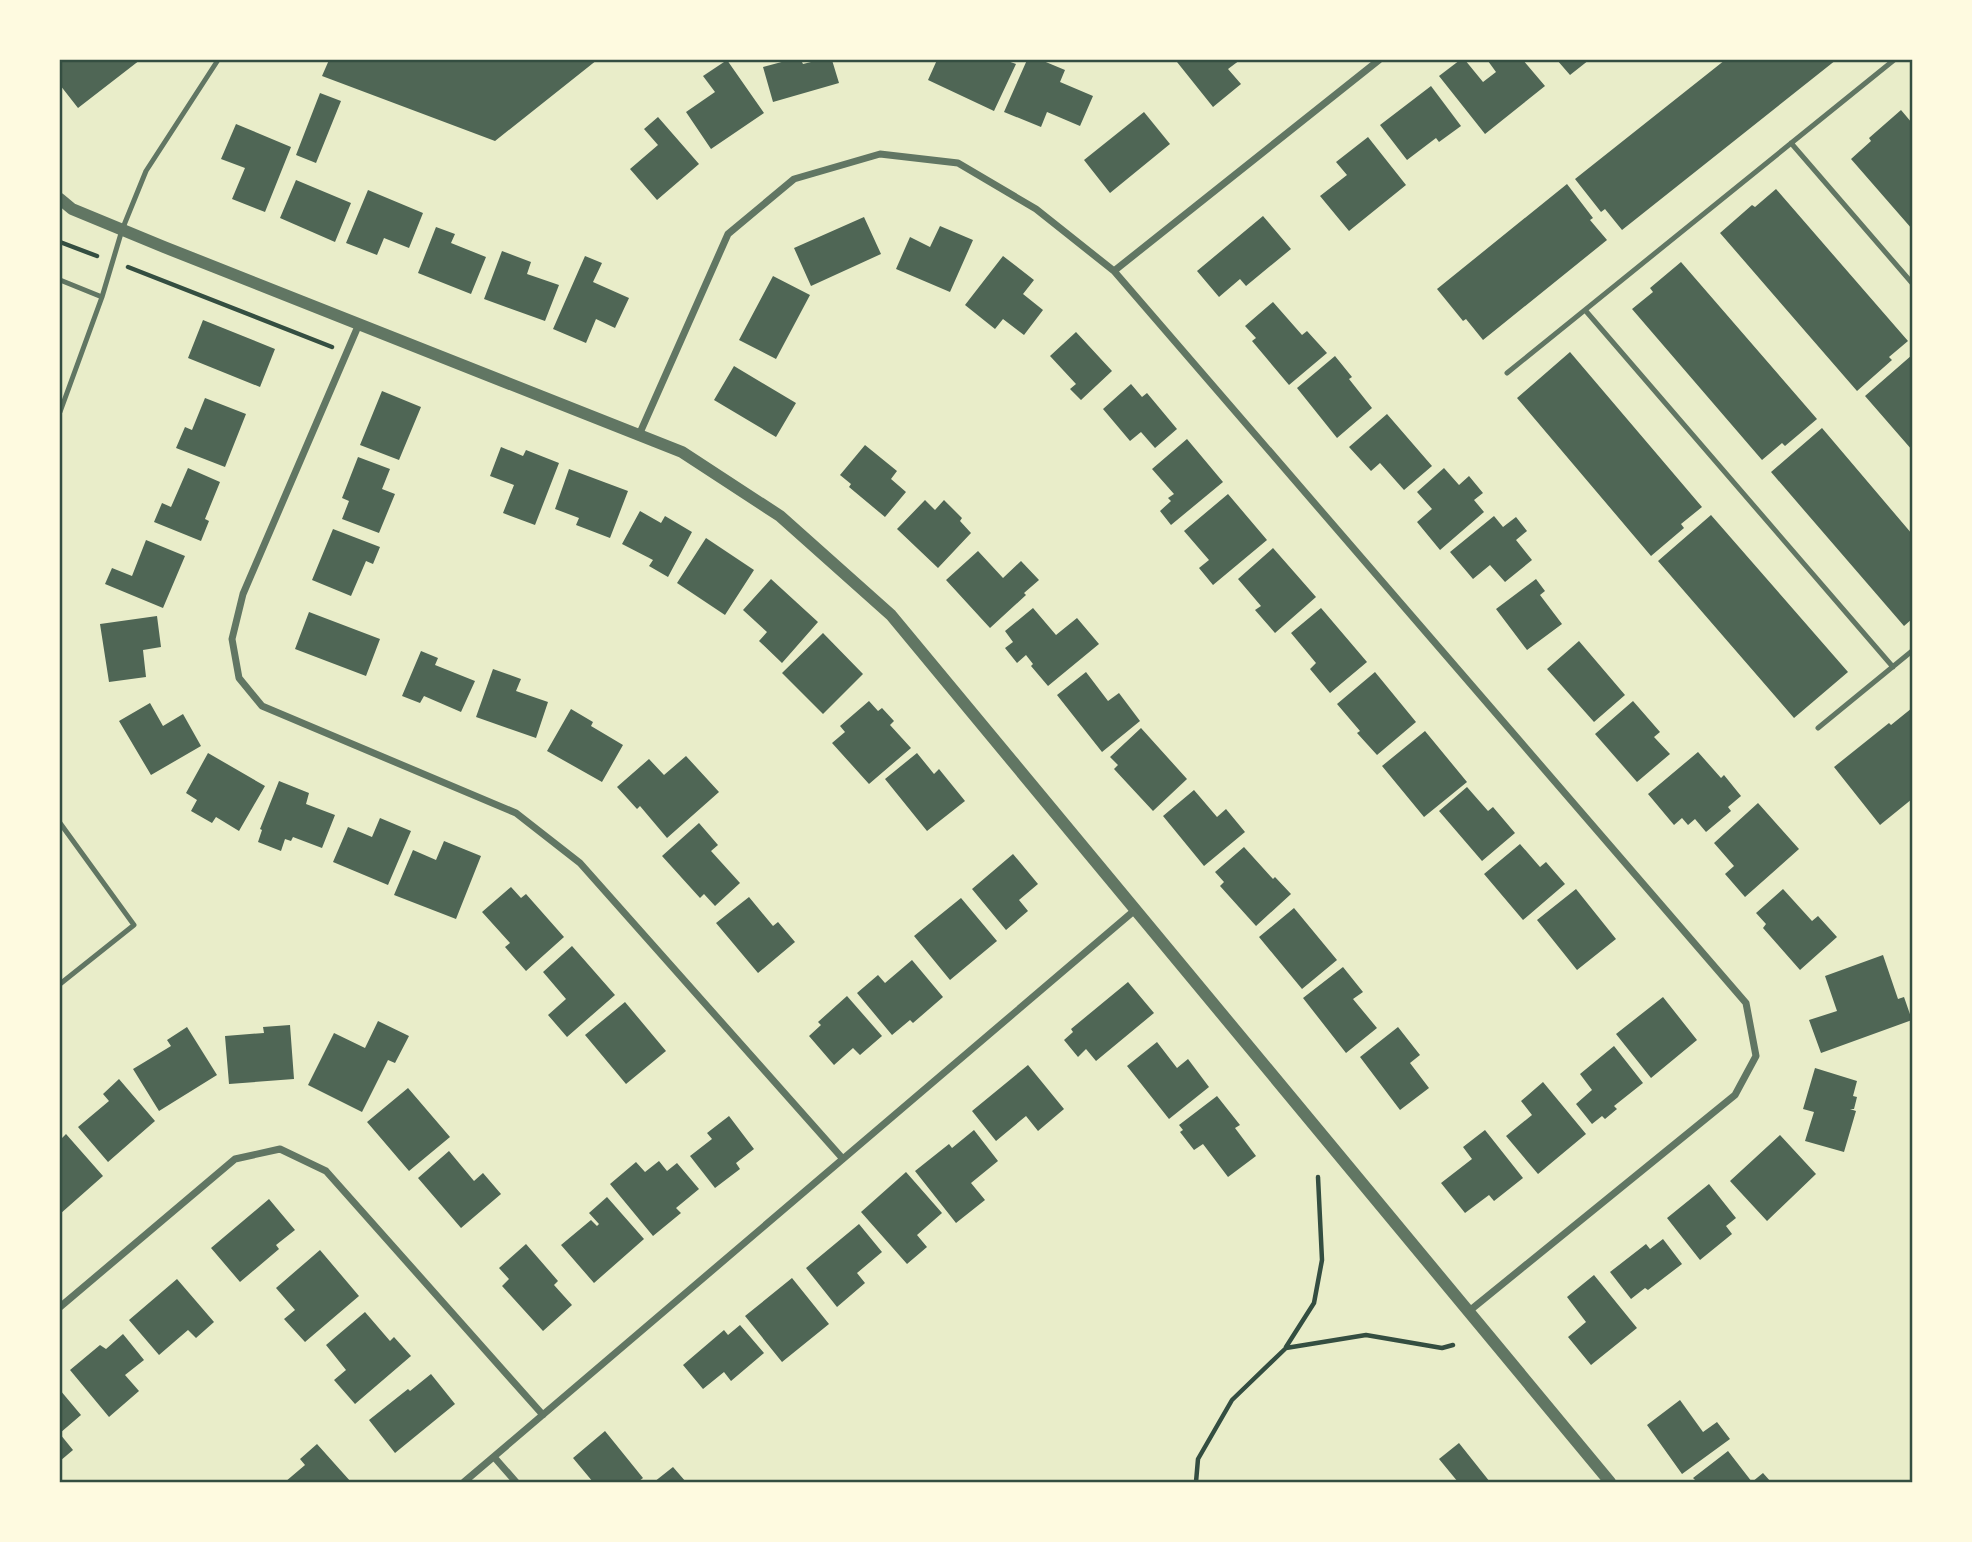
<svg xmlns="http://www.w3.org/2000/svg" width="1972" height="1542" viewBox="0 0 1972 1542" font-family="'Public Sans',sans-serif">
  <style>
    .building { fill: #4f6655 }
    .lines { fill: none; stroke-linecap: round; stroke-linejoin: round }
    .path { stroke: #344e41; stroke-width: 4.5 }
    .service { stroke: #617663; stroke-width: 5 }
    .minor { stroke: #617663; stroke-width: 7 }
    .tertiary { stroke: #617663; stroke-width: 12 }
    .neatline { fill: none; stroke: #344e41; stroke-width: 2.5 }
  </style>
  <rect width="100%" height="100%" fill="#e9edc9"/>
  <path class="building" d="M60,60H140L78,108L60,85Z
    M329,60H597L495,141L322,76Z
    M727,60L764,113L711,149L686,112L715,92L703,76Z
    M789,60H801L803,64L819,60H832L839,83L773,102L763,67Z
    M937,60H1005L1016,64L994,111L928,80Z
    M1027,60H1041L1065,70L1060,82L1093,96L1080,126L1047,112L1041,127L1004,112Z
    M1181,60H1240L1228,69L1241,84L1213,107L1177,62Z
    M1460,60H1465L1483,82L1496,72L1488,61L1489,60H1523L1545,86L1485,134L1439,76Z
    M1557,60H1589L1570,75Z
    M1725,60H1836L1622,230L1605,209L1601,212L1575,179Z
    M1431,86L1461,126L1439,142L1436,138L1407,160L1380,125Z
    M320,93L341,101L316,163L296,155Z
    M1901,110L1912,123V229L1851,159L1871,141L1869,138Z
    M1144,112L1170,144L1110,193L1084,160Z
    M658,117L699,164L657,200L630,169L658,145L644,129Z
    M236,124L291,147L265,212L232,199L245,168L221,159Z
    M1368,137L1406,185L1349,231L1320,196L1347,175L1336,162Z
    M296,180L351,203L335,242L280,218Z
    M1567,184L1593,218L1590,220L1607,240L1483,340L1466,319L1463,321L1437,289Z
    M1776,189L1908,341L1889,357L1892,360L1857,391L1720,233L1752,205L1755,207Z
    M368,190L423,213L409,248L384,238L377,255L346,243Z
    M1263,216L1291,249L1246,286L1240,279L1219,297L1197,271Z
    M864,217L881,254L811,286L794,248Z
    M940,226L973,240L950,292L896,269L910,237L930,247Z
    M436,227L455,234L451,243L486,257L471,294L418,273Z
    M502,251L531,262L527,274L559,285L545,321L484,299Z
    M585,256L602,263L593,282L629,298L615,328L596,319L586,343L553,329Z
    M1003,256L1034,280L1023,294L1043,310L1024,335L1003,319L995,329L965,305Z
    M1681,262L1817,419L1785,446L1782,443L1762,460L1632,309L1653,292L1650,288Z
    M773,276L810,295L776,359L739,340Z
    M1273,302L1302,335L1307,331L1327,353L1289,385L1252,341L1256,338L1245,326Z
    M203,320L275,349L260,387L188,358Z
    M1076,332L1112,371L1081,400L1070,389L1076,384L1050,356Z
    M1570,352L1702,507L1681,524L1684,528L1651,556L1517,398Z
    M1912,355V450L1865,396Z
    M1335,356L1352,377L1349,379L1372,408L1337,438L1297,388Z
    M734,366L796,403L776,437L714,400Z
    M1131,384L1142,397L1147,393L1177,429L1155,448L1141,432L1130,441L1103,409Z
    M382,391L421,407L399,460L360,445Z
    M205,398L246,414L225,467L176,448L185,427L192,430Z
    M1387,414L1432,466L1404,490L1380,463L1371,471L1349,447Z
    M1822,428L1912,534V619L1904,626L1771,472Z
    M1187,439L1223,482L1171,525L1160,511L1171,501L1168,498L1174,494L1152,469Z
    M865,445L897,471L891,479L906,492L885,517L849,487L851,484L840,475Z
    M501,447L523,456L526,450L559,463L535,525L503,513L514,485L490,476Z
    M358,457L390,469L382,489L395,494L379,533L342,519L349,501L342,498Z
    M188,468L220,482L205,519L209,521L201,541L154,522L162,503L171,507Z
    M1444,468L1459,485L1469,476L1483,493L1474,500L1484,512L1440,550L1417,522L1432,509L1417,492Z
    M569,469L628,491L610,538L576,525L579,518L555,509Z
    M1228,494L1267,540L1213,585L1199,568L1209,560L1184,531Z
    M925,500L935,510L944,500L962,518L960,521L971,533L938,568L897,529Z
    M640,511L661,523L665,516L692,532L668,577L649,566L653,560L622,544Z
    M1711,515L1848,672L1794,718L1658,561Z
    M1494,516L1503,527L1516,517L1527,531L1516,540L1532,560L1505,582L1490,565L1473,579L1450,552Z
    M333,529L380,547L373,564L366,561L351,596L312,580Z
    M706,538L754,570L725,615L677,583Z
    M146,540L185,556L163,608L105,584L112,568L132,576Z
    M1273,548L1316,597L1275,633L1255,610L1261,606L1238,579Z
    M978,551L1003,578L1021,561L1039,580L1024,593L1026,595L990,628L946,580Z
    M771,579L818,622L782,663L759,641L767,632L743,610Z
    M1536,579L1545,591L1540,595L1562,624L1527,650L1496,609Z
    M1033,608L1056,635L1077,618L1099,644L1048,686L1031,666L1033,664L1026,655L1017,663L1005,648L1013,642L1005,631Z
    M1321,608L1367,662L1330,693L1310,669L1316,663L1291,633Z
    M309,612L380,639L366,676L295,649Z
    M157,616L161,647L143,650L146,677L109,682L100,624Z
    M823,633L863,674L823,714L782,673Z
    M1579,641L1625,695L1594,722L1547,669Z
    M421,651L438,658L435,665L475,681L461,712L424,696L420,703L402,696Z
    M493,669L521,679L516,691L548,702L536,738L476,717Z
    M1086,672L1108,701L1119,693L1140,721L1102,752L1057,695Z
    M1375,672L1416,722L1377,755L1357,733L1360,731L1337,704Z
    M869,701L878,711L882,708L894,721L890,725L911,748L869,784L832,743L845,732L840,726Z
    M1633,701L1660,732L1654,737L1670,754L1637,782L1595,734Z
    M150,703L163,726L183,714L201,746L151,775L119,721Z
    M1912,708V799L1880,825L1834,767L1889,723L1891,725Z
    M571,709L593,722L591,726L623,745L602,782L547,751Z
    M1141,728L1187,779L1153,811L1114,769L1118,765L1110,757Z
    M1425,731L1467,782L1424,817L1382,766Z
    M1698,752L1721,778L1724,775L1741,796L1728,807L1731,811L1706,832L1695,819L1688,825L1682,818L1674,825L1648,794Z
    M208,753L265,786L239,831L216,817L212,823L191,811L197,800L186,793Z
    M917,753L934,774L939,769L965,801L927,831L885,779Z
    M686,756L719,792L667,838L640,806L637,809L617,787L649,759L664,775Z
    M279,781L309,793L306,804L335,815L322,848L293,837L291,841L285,839L281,851L258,842L262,830L260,829Z
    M1467,787L1488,811L1493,807L1515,833L1482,861L1439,811Z
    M1194,790L1217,817L1226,809L1245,832L1204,866L1163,816Z
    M1758,803L1799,849L1745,897L1725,874L1734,866L1714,843Z
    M380,818L411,831L388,885L333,862L348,827L372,837Z
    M699,823L718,845L711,851L740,883L715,906L704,894L700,898L662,856Z
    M444,841L481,856L456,919L394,895L413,850L436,860Z
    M1520,844L1540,867L1546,862L1565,884L1523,920L1484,874Z
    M1244,847L1273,879L1275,877L1291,894L1256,926L1220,886L1224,882L1215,872Z
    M1013,854L1038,884L1019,900L1028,911L1006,930L972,889Z
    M511,887L521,898L526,894L564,937L526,971L505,947L510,943L482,912Z
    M1576,889L1616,939L1577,970L1537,920Z
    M1783,889L1812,921L1818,916L1837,937L1800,970L1763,928L1766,924L1756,913Z
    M749,897L773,926L778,922L795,942L758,973L716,923Z
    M961,898L997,941L950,980L914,936Z
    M1294,908L1337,960L1302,989L1259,937Z
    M572,946L615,995L567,1037L548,1015L566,999L543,972Z
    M1883,955L1898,999L1904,997L1912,1020L1821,1053L1809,1020L1837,1011L1825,976Z
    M912,960L943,997L913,1023L910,1020L892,1035L857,993L878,975L885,983Z
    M1343,967L1363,992L1353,999L1377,1028L1346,1053L1303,998Z
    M1128,982L1154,1013L1096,1061L1086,1049L1078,1057L1064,1040L1073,1032L1071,1029Z
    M847,996L882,1036L860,1055L853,1048L834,1065L809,1036L821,1025L818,1022Z
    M1663,997L1697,1040L1651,1078L1616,1034Z
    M625,1002L666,1051L626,1084L585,1035Z
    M378,1021L409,1036L395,1063L388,1060L362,1112L308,1085L334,1033L365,1048Z
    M290,1025L294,1079L229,1084L225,1036L264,1033L263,1027Z
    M187,1027L217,1075L159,1111L133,1069L171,1046L167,1040Z
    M1398,1027L1420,1055L1410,1063L1429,1088L1400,1110L1360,1057Z
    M1157,1042L1177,1068L1188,1059L1209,1087L1169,1119L1127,1066Z
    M1614,1046L1643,1083L1614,1106L1617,1109L1605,1119L1602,1116L1592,1124L1576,1104L1592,1090L1580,1074Z
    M1028,1065L1064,1109L1038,1131L1026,1116L996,1141L972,1111Z
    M1815,1068L1857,1081L1853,1096L1857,1097L1854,1109H1850L1856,1111L1844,1152L1805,1141L1814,1112L1803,1109Z
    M119,1079L155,1121L108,1162L78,1127L109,1101L103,1094Z
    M1543,1082L1586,1134L1538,1174L1506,1136L1532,1115L1521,1101Z
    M408,1088L450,1137L409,1171L367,1122Z
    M1217,1096L1240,1125L1235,1128L1256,1156L1228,1177L1203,1144L1194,1150L1180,1132L1183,1130L1179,1125Z
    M729,1116L754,1149L736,1163L740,1169L715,1188L690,1156L712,1139L707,1133Z
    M974,1130L998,1161L971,1183L985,1200L956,1223L915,1171L949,1144L952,1148Z
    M1485,1130L1523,1178L1494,1201L1489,1195L1465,1213L1441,1183L1472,1159L1463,1147Z
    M66,1134L103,1176L60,1214V1140Z
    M1780,1135L1816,1174L1767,1221L1730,1181Z
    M449,1151L474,1181L483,1173L501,1194L461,1228L418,1178Z
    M659,1161L667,1171L677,1163L699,1189L676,1208L681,1213L653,1236L610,1184L636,1162L645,1172Z
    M906,1172L942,1213L917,1235L927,1247L907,1264L861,1212Z
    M1709,1184L1736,1218L1726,1226L1732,1234L1700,1260L1667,1218Z
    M607,1197L644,1239L594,1283L561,1245L591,1220L597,1226L599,1224L589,1213Z
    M269,1199L295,1230L276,1245L279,1249L240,1282L211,1248Z
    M859,1224L882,1252L857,1273L865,1283L837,1307L806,1268Z
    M1663,1239L1682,1264L1648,1290L1645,1288L1631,1299L1610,1272L1646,1244L1650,1249Z
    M526,1244L558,1281L554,1285L572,1305L543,1331L502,1286L509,1279L499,1268Z
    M320,1250L359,1296L305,1342L284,1319L295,1310L276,1288Z
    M1594,1275L1637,1328L1591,1365L1568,1337L1586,1322L1567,1297Z
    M792,1278L829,1324L782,1362L745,1316Z
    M177,1279L214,1322L196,1338L188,1330L159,1355L129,1320Z
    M365,1312L390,1341L394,1337L411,1356L355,1404L334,1380L346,1370L326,1345Z
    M740,1325L764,1353L731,1381L724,1372L703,1389L683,1365L724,1330L728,1335Z
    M123,1334L144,1360L125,1375L139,1391L109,1417L70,1370L100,1345L106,1349Z
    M431,1374L455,1404L395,1453L369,1420L408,1389L410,1391Z
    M60,1390L81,1415L60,1433Z
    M1680,1400L1703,1432L1717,1422L1730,1439L1682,1474L1647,1425Z
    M605,1431L643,1478L638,1482H593L573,1458Z
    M60,1434L73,1450L60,1461Z
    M1459,1443L1490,1482H1458L1439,1459Z
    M317,1444L351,1482H285L305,1465L300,1459Z
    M1728,1451L1752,1482L1763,1473L1771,1482H1697L1693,1478Z
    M673,1467L686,1482H654Z"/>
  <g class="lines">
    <path class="path" d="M60,242L97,256
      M128,267L332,347
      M1286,1347L1314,1303L1322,1260L1318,1177
      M1196,1482L1198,1459L1232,1400L1286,1348L1366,1335L1442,1348L1453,1345"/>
    <path class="service" d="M1791,143L1912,283
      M60,280L102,297
      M1585,310L1893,667
      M1507,373L1894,60
      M60,412L102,297L122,230L146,171L218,60
      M1818,728L1912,651
      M60,823L134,925L60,984"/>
    <path class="minor" d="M1114,271L1379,60
      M359,324L243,594L232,639L239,678L262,706L516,813L580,863L843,1159
      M639,435L728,234L794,179L880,154L958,163L1036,209L1114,271L1746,1003L1756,1056L1735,1095L1468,1312
      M60,1307L235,1159L280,1149L326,1171L543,1415
      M494,1457L516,1482
      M464,1482L1135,910"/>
    <path class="tertiary" d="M60,199L72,209L164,247L682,452L780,516L891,615L1610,1482"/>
  </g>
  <rect width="1972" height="1542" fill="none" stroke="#fefae0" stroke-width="122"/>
  <rect x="61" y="61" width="1850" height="1420" class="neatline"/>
</svg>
